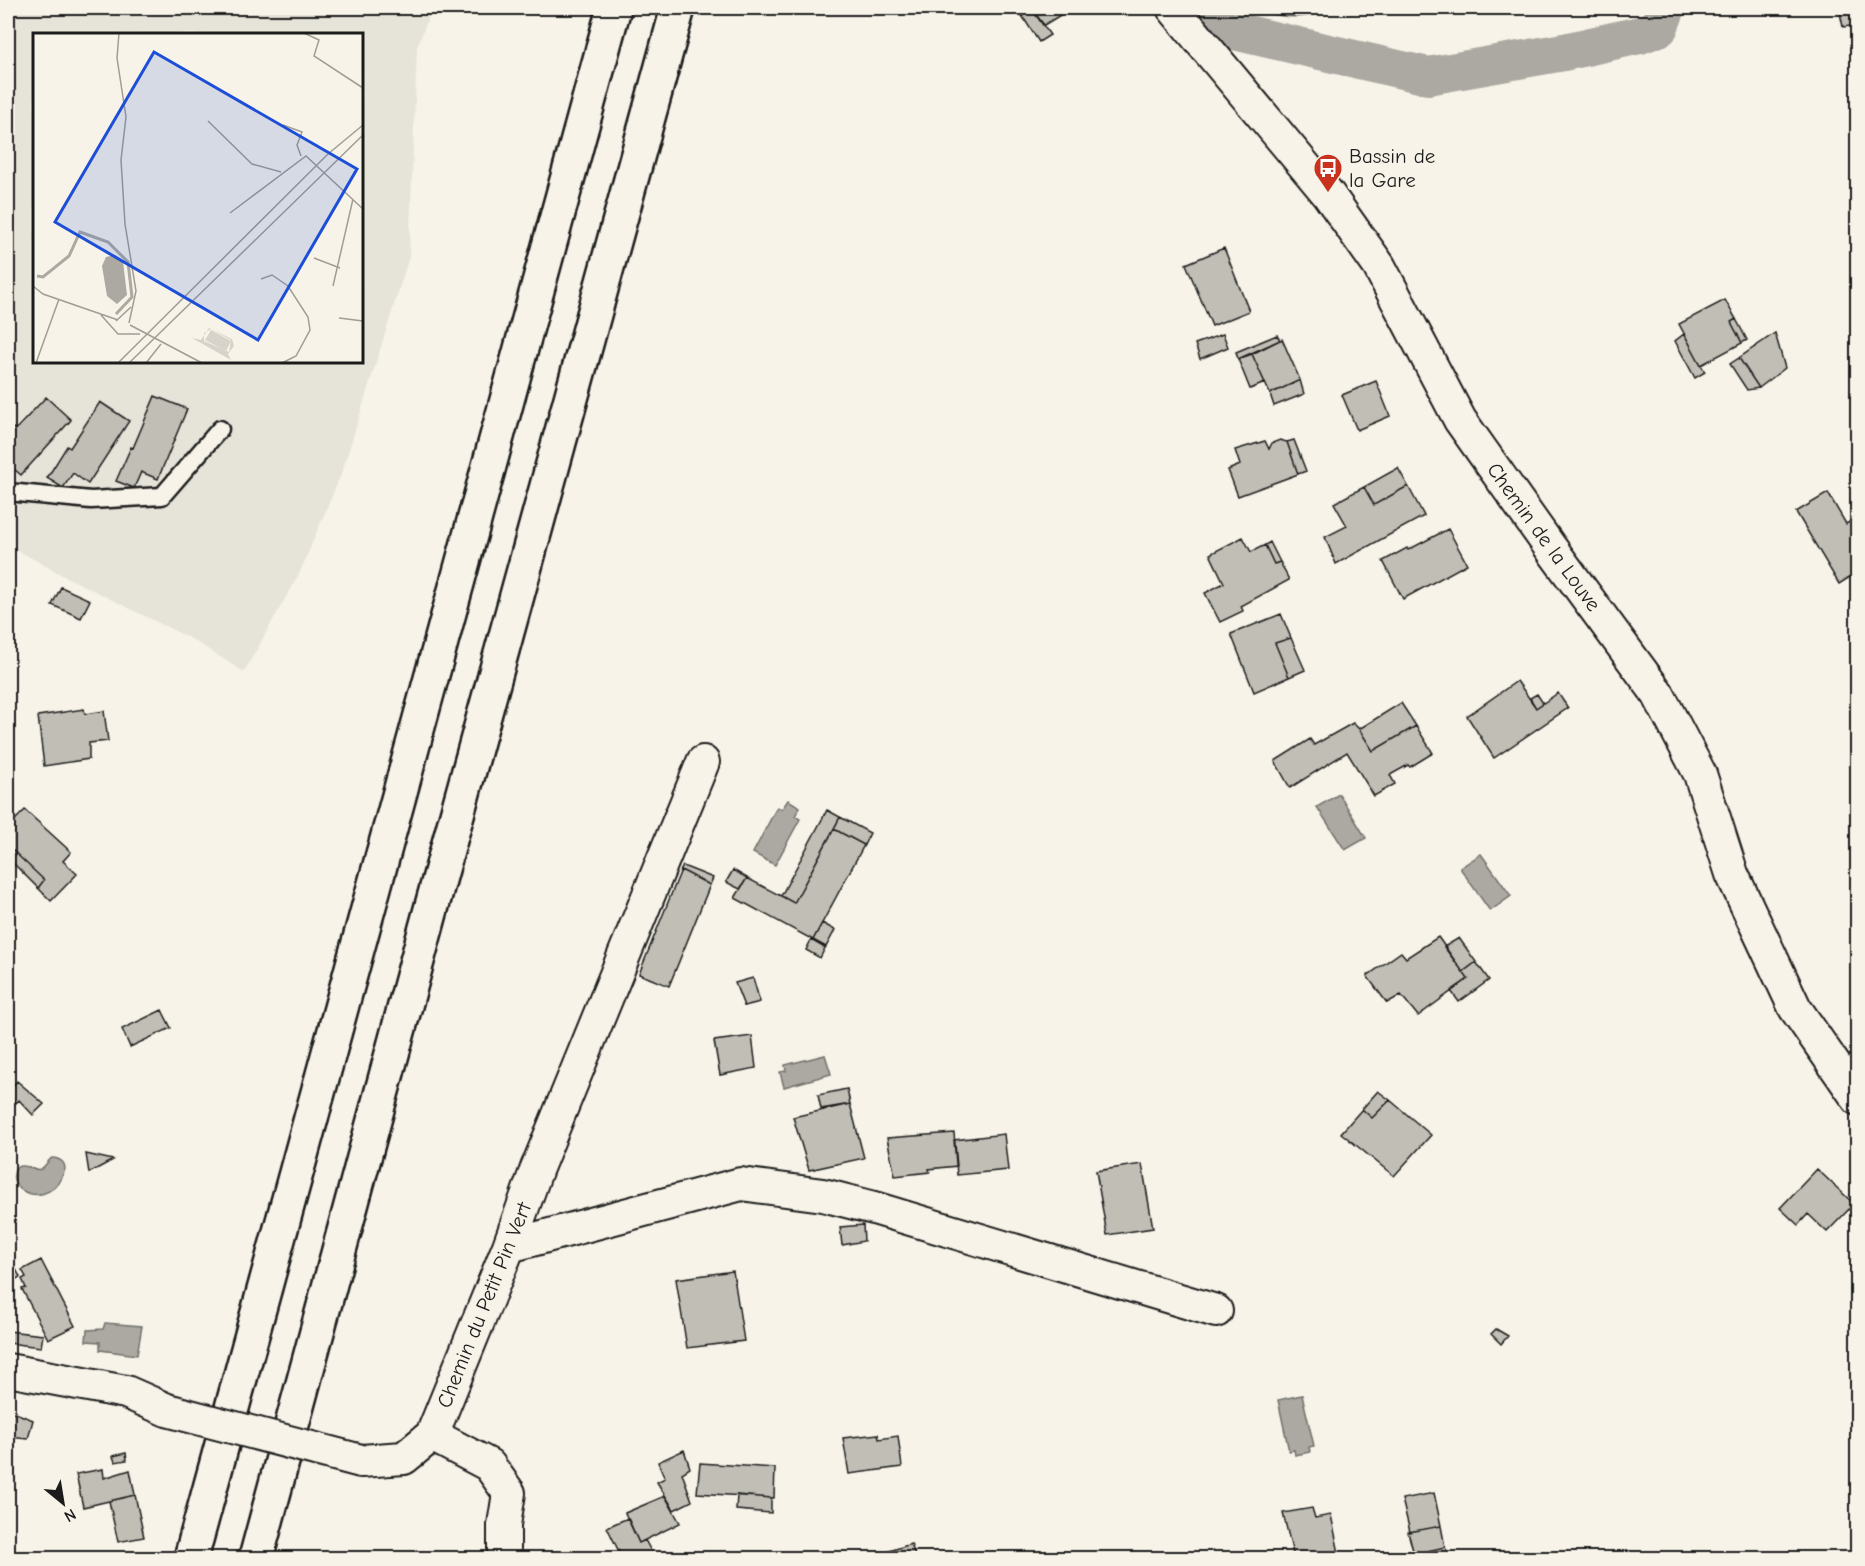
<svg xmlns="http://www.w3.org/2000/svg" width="1865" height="1566" viewBox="0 0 1865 1566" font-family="'Comic Neue',sans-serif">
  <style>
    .built { fill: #e6e3d9; fill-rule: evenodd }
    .water { fill: #aca9a2; stroke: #72716c; stroke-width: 1.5 }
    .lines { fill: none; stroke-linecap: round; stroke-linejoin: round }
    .canal { stroke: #aca9a2; stroke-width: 38 }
    .building { fill: #c0beb5; stroke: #1c1c1c; stroke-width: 1.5 }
    .lane-casing { stroke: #1c1c1c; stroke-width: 21 }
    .street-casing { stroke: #1c1c1c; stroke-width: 36 }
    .highway-casing { stroke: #1c1c1c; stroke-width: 38 }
    .lane { stroke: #f7f3e8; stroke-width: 16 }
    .street { stroke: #f7f3e8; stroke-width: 32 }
    .highway { stroke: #f7f3e8; stroke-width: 33 }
    .street-bridge-casing { stroke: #1c1c1c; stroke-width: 36; stroke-linecap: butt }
    .street-bridge { stroke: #f7f3e8; stroke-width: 32 }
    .labels { text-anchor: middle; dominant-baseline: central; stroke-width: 6; stroke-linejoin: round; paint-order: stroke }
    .poi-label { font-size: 21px; fill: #1c1c1c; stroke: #f7f3e8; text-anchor: start }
    .street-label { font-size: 21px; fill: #1c1c1c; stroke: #f7f3e8 }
    .inset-river { fill: none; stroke: #aca9a2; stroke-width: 3 }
    .inset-road { fill: none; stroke: #9f9d96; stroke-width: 1.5 }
    .view { fill: #1d4ed8; fill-opacity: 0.15; stroke: #1d4ed8; stroke-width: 3 }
    .inset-edge { fill: none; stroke: #1c1c1c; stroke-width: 3 }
  </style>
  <rect width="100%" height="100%" fill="#f7f3e8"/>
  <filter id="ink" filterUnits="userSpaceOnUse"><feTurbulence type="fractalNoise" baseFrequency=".0167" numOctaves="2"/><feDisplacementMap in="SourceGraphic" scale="12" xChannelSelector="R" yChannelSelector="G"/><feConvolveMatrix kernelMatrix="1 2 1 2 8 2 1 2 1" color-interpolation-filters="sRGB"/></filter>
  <g filter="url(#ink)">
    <path class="built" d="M8,8H432L417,47L409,257L342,472L300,572L244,672L193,640L62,575L8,545ZM34,34H362V362H34Z"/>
    <path class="water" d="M1257,8H1334C1309,19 1282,20 1257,8Z
      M1339,794L1366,838L1345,850L1317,807Z
      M788,800L800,807L795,816L800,819L775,865L753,853L777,807L782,809Z
      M1481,854L1511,896L1490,911L1460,868Z
      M825,1055L831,1074L784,1087L780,1072L786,1071L785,1065Z
      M52,1158C59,1158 65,1162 65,1169C51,1214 0,1190 17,1167C28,1163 34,1172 41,1169C46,1166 47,1161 52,1158Z
      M105,1323L142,1326L137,1355L100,1350V1342L86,1341L87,1330L103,1329Z
      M1302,1395L1314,1446L1309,1447L1310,1452L1295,1455L1294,1450L1289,1451L1278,1400Z"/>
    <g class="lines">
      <path class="canal" d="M1201,8L1221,28L1428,76L1564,52L1640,35L1659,28L1666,10V8"/>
    </g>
    <path class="building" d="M1017,8H1031L1050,35L1039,42Z
      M1031,8H1072L1044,25Z
      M1839,8H1858V25L1843,27Z
      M1224,248L1249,311L1212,326L1186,264Z
      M1725,300L1736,319L1731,322L1742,343L1701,365L1679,324Z
      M1736,319L1747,340L1742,343L1731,322Z
      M1775,333L1785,368L1759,388L1739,358Z
      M1223,334L1228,347L1200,359L1195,344Z
      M1684,334L1705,372L1695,378L1675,341Z
      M1277,335L1280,340L1238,359L1236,352Z
      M1282,339L1300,380L1270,394L1252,354Z
      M1252,354L1265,383L1250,389L1238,359Z
      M1739,358L1759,388L1747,390L1730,364Z
      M1300,380L1304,394L1274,406L1270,394Z
      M1376,381L1390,416L1357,430L1342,395Z
      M155,396L187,409L158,479L141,472L134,488L116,481L131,447L133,448Z
      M46,397L71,420L21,475L8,464V435L14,428L16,429Z
      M100,402L129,421L88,484L73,473L63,488L47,478L67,446L70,448Z
      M1280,440L1287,442L1298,474L1238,496L1228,470L1240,465L1235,450L1265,441L1269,449L1272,443Z
      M1294,440L1306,471L1298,474L1287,442Z
      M1398,468L1408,486L1374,505L1364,487Z
      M1408,486L1424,516L1336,564L1325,537L1347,526L1334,503L1364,487L1374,505Z
      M1828,493L1846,524L1858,517V572L1839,584L1796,512Z
      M1448,529L1467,564L1403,599L1383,561L1407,548L1408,550Z
      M1243,537L1251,552L1265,545L1274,564L1280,562L1289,580L1241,606L1243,611L1220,622L1205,593L1224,583L1210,554Z
      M1270,542L1280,562L1274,564L1265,545Z
      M61,587L90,600L81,618L52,605Z
      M1281,614L1291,638L1275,643L1289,677L1254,692L1231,634Z
      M1291,638L1305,670L1289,677L1275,643Z
      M1517,681L1536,708L1558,693L1568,708L1494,758L1467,716Z
      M1537,694L1543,703L1536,708L1530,698Z
      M1401,703L1416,726L1373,751L1359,729Z
      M84,709L85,714L104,711L108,741L89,743V759L44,766L38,716Z
      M1353,723L1359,729L1373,751L1416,726L1433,753L1410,767L1408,765L1390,775L1395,784L1374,796L1347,752L1290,788L1275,761L1310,739L1314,745Z
      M25,810L71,852L63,861L77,874L51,901L38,888L44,880L8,846V827Z
      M827,810L840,817L794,903L781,896Z
      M840,817L870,833L864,845L834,829Z
      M834,829L864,845L813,940L735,898L747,878L794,903Z
      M8,846L44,880L38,888L8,858Z
      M683,866L713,878L710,885L681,870Z
      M681,870L710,885L669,986L639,974Z
      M733,870L747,878L740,889L726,882Z
      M822,923L835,930L826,947L813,940Z
      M1438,937L1468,979L1418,1016L1401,995L1387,1003L1367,976L1401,952L1406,958Z
      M1459,938L1476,962L1463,972L1444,947Z
      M811,940L825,948L820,958L806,950Z
      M1476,962L1489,980L1459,1002L1451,991L1468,979L1463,972Z
      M753,978L760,1002L744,1006L735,983Z
      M162,1010L171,1028L130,1047L122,1029Z
      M752,1036L756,1068L720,1075L714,1041Z
      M17,1081L44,1104L33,1115L19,1100L16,1103L8,1095V1091Z
      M847,1089L850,1104L821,1109L818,1095Z
      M1378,1091L1390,1100L1372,1118L1362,1109Z
      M1390,1100L1431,1135L1394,1176L1341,1133L1362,1109L1372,1118Z
      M850,1104L864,1158L809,1170L793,1117Z
      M954,1133L957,1166L929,1169L930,1172L895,1176L887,1138Z
      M1004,1134L1008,1170L957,1175L954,1140Z
      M86,1154L113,1160L89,1173Z
      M1142,1164L1153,1228L1107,1235L1096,1171Z
      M1817,1169L1854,1204L1827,1232L1808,1214L1798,1225L1780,1208Z
      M863,1225L864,1241L842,1245L840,1227Z
      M8,1254L20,1277L8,1284Z
      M41,1260L75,1326L48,1339L22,1289L26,1288L22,1279L26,1277L22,1270Z
      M733,1271L744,1341L687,1348L676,1279Z
      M1496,1329L1508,1336L1501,1344L1491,1334Z
      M8,1331L43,1335L41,1347L8,1343Z
      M8,1410L33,1420L28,1439L8,1437Z
      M878,1434L879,1439L898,1436L902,1467L849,1474L843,1438Z
      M684,1450L690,1468L682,1473L692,1501L674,1510L657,1482L665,1478L658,1462Z
      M126,1453L127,1460L115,1462L113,1456Z
      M700,1463L775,1468L774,1498L697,1493Z
      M103,1469L104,1478L130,1470L135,1495L83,1507L76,1474Z
      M1434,1493L1441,1526L1410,1532L1402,1499Z
      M135,1495L144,1537L118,1542L109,1501Z
      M737,1495L771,1498V1513L736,1510Z
      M665,1496L680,1523L639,1543L625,1513Z
      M1312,1508L1315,1518L1331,1515L1340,1558H1294L1283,1513Z
      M628,1518L639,1543L645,1540L653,1555L645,1558H622L607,1527Z
      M1441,1526L1445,1547L1414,1554L1408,1532Z
      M911,1544L916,1558H868Z
      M1445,1547L1449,1556L1435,1558H1415L1414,1554Z"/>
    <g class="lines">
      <g class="lane-casing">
        <path id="lane" d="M8,492L91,500L162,496L220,429"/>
      </g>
      <g class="street-casing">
        <path id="street" d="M1173,8L1328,194L1379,266L1460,420L1550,547L1658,694L1700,774L1732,874L1795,1008L1858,1099
          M509,1246L741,1184L823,1195L874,1208L1216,1311
          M8,1370L126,1392L167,1410
          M432,1435L489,1465L509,1493L504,1525V1558
          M361,1461L404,1458L432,1435L509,1246L537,1168L703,762"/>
      </g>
      <g class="highway-casing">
        <path id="highway" d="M191,1558L614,8
          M256,1558L430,913L678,8"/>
      </g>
      <use href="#lane" class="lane"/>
      <use href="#street" class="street"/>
      <use href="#highway" class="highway"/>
      <g class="street-bridge-casing">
        <path id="street-bridge" d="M167,1410L361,1461"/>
      </g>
      <use href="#street-bridge" class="street-bridge"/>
    </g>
  </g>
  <defs>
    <g id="bus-pin" transform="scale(1.5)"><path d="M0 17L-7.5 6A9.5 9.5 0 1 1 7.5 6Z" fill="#c8321e" stroke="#f7f3e8"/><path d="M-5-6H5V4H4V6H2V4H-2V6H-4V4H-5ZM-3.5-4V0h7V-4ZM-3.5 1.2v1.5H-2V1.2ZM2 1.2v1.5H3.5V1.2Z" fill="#fff"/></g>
  </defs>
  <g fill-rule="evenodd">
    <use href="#bus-pin" x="1328" y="168"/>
  </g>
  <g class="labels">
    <g class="poi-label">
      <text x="1349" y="156">Bassin de<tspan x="1349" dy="24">la Gare</tspan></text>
    </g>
    <g class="street-label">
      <text transform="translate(1544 537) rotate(54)">Chemin de la Louve</text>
      <text transform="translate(484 1305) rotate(-68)">Chemin du Petit Pin Vert</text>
    </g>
  </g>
  <g transform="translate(33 33)">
    <rect width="330" height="330" fill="#f7f3e8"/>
    <path d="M176,295L199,306L201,313L195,321L198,327L159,305L168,307ZM178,296L198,307L196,319L171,308V300ZM178,297L198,308L193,318L172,307Z" fill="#d7d3cb" fill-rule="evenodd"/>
    <path d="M82,222L90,229L94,262L84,271L74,263L69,233L73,224Z" fill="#aca9a2"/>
    <path class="inset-river" d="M4,243L10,244L36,223L47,199L75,209L95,229L99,264L83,281"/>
    <path class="inset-road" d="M86,0L84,25L93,84L88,127L92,191L103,258L96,290M271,0L286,7L281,23L330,55M175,88L219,131L248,139M250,92L269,99L264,112L268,123M197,180L273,123L330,176M281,225L307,235M228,246L239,242L255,253L275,284L277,297L263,323L249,330M0,253L10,261L85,287M300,253L320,166M68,282L85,301H107M306,285L330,288M83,288L98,274M97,292L169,330M3,330L26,266M85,330L295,121L330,92M96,330L330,102M113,330L128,311"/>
    <path class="view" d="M121,19L324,136L225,307L22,189Z"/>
    <rect width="330" height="330" class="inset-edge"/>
  </g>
  <rect width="1865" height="1566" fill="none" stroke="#f7f3e8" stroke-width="30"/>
  <rect x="15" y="15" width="1835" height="1536" fill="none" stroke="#1c1c1c" stroke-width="2" filter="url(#ink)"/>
  <g transform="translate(63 1503) rotate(150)" stroke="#f7f3e8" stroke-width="4.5" paint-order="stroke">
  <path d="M0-4.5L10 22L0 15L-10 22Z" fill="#1c1c1c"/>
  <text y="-9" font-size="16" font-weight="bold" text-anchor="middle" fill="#1c1c1c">N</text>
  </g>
</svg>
